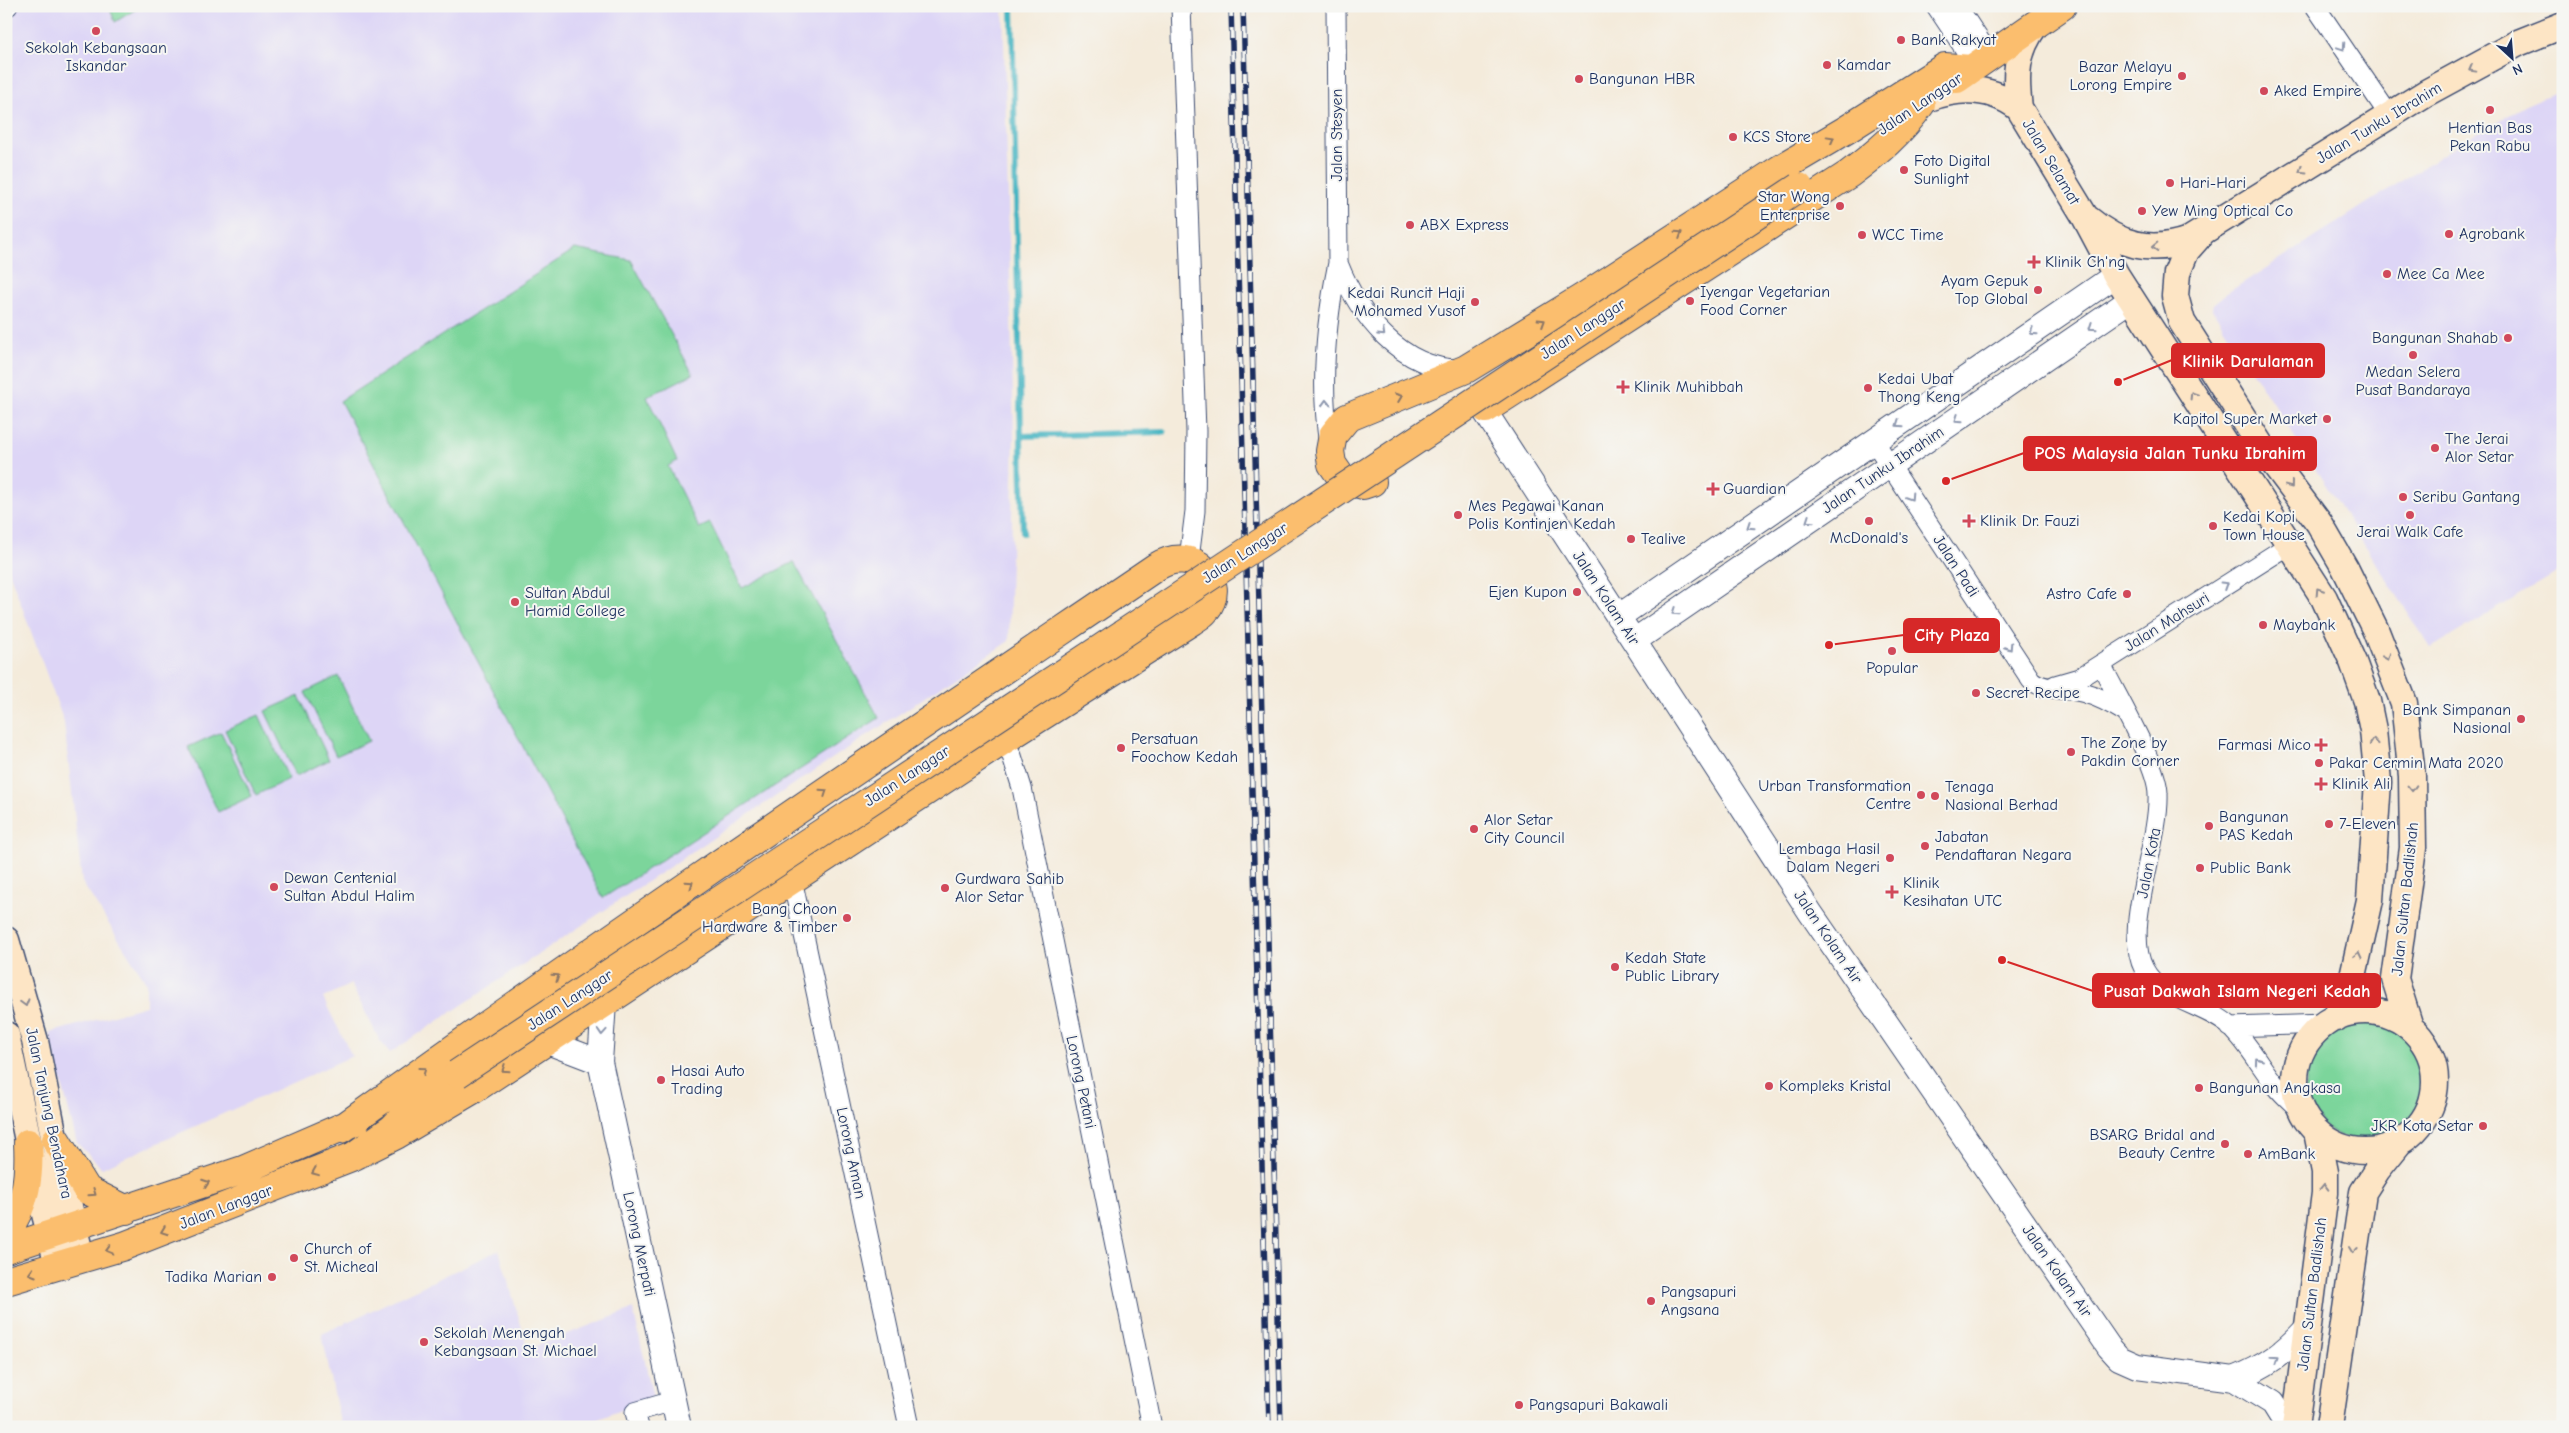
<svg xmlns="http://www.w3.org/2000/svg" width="2569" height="1433" viewBox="0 0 2569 1433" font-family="'Comic Neue',sans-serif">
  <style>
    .built { fill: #ddd5f6 }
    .green { fill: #7cd59b; stroke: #4c827c }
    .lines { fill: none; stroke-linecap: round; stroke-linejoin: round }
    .stream { stroke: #48b6c3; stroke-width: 6 }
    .minor-casing { stroke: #3c4b71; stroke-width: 21 }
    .tertiary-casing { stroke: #3c4b71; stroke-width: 26 }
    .secondary-casing { stroke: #3c4b71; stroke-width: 29 }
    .primary-casing { stroke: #3c4b71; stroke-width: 30 }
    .minor { stroke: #fff; stroke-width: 19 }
    .tertiary { stroke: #fff; stroke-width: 24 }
    .secondary { stroke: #fde5c5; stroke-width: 26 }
    .primary { stroke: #fbbe6e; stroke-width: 28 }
    .rail-casing { stroke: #1b2f5e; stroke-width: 5.5 }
    .rail { stroke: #f6f6f2; stroke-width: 4; stroke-dasharray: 11; stroke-linecap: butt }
    .primary-bridge-casing { stroke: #3c4b71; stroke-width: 30; stroke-linecap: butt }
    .primary-bridge { stroke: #fbbe6e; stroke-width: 28 }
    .oneway { stroke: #8d97ae }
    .oneway2 { stroke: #8c8a92 }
    .oneway3 { stroke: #8b7666 }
    .poi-dot { fill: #d1495b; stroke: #f6f6f2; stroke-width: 2 }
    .labels { text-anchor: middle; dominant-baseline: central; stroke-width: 4; stroke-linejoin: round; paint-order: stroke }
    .poi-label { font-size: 16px; fill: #1b2f5e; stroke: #f6f6f2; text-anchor: start }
    .street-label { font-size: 16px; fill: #1b2f5e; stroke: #f6f6f2 }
    .leader { fill: none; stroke: #d62828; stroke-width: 2 }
    .callout-dot { fill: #d62828; stroke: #f6f6f2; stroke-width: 2 }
    .callout { fill: #d62828; stroke: #d62828; stroke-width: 2 }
    .callout-label { font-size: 18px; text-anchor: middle; font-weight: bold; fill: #fff }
  </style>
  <rect width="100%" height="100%" fill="#f6f6f2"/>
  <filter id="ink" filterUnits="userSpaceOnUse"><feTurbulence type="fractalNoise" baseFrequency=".02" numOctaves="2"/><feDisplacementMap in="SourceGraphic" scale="10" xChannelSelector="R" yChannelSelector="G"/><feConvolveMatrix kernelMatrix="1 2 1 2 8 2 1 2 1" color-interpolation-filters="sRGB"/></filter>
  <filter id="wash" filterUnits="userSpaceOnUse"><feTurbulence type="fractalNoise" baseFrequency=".0096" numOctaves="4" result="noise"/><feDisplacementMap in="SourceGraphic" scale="20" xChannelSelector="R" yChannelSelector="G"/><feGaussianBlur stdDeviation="1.12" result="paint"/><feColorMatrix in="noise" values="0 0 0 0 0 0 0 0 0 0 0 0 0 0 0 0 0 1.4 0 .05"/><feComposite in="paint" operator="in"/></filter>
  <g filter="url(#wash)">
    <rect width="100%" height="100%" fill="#f4ebdb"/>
    <path class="built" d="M6,6H1003L1014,435L1009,641L390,1053L380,1041L351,984L323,998L352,1056L102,1168L77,1143L49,1033L146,1006V982L82,882L64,722L6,563Z
      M2563,89V569L2431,648L2212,309L2213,304L2224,295L2453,148L2528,104Z
      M499,1250L528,1349L633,1309L653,1397L579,1427H341L322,1334Z"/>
    <path class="green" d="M109,6H141L115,22Z
      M575,249L631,260L693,374L647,397L677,461L668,466L699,528L710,523L742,588L794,562L879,718L603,898L340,401Z
      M338,676L369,741L336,756L305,692Z
      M299,696L329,760L296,776L265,711Z
      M259,715L289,779L256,795L225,730Z
      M221,732L252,796L218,812L188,747Z
      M2305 1082a60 60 0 1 1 120 0a60 60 0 1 1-120 0Z"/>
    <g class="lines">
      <path class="stream" d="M1012,6L1023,533
        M1021,436L1164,432"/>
    </g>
  </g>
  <g filter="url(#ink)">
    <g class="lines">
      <g class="minor-casing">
        <path id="minor" d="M1181,6L1196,431L1195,511L1189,559
          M1936,6L1976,66
          M1957,6L1990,56
          M2315,6L2389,115
          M6,7L8,6
          M1338,263C1358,314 1401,371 1462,369
          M1874,441L2031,680C2043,691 2069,688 2085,693C2100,697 2112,704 2125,712
          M1329,445C1320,386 1326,321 1338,263L1336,6
          M2101,664C2115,693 2158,765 2158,794C2160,844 2122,927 2144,969C2161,1001 2206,1004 2231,1027C2249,1044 2261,1068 2277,1087C2284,1096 2293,1103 2301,1111
          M2055,685L2079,678L2289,545
          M1004,740L1012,756L1022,788L1152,1427
          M792,879L909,1427
          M2230,1027L2325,1024
          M639,1427L635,1412L673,1401"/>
      </g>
      <g class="tertiary-casing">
        <path id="tertiary" d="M1484,410L1810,912L2109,1347L2119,1358L2137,1366L2234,1379L2273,1403L2288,1427
          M1618,617L2116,275
          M1634,641L2132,299
          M604,1003L600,1062L679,1427
          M545,1041L600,1062
          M2234,1379C2267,1366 2284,1353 2308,1327"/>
      </g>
      <g class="secondary-casing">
        <path id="secondary" d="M1929,98C1961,86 1992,87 2019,108L2084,215L2116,275L2324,598L2353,662L2367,701L2373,730L2378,782L2370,900L2353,976L2336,1018
          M2019,108C2015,76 2015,52 2036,24
          M2088,219C2119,245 2150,254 2189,240L2426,93L2518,43L2563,25
          M2201,234L2186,251L2177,273L2175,296L2182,322L2261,446L2319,523L2345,568L2375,629L2404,703L2412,776L2413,848L2395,979L2410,1027
          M6,940L35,1041L61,1172L81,1258
          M2295 1081a70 70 0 1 1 140 0a70 70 0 1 1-140 0Z
          M6,1035L36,1179L58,1265
          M2295,1427L2325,1193V1172L2317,1132
          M2329,1427L2363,1192L2377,1170L2398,1144"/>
      </g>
      <g class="primary-casing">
        <path id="primary" d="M1957,79L2062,6
          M1486,409L1849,174C1877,153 1901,133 1921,104
          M1372,482L1363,485L1348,481L1341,477L1332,464L1330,451L1333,435L1347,418L1466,369L1582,298L1780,169L1846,130L1945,67L1971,69
          M341,1129C609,936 883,752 1156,567C1194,543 1229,582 1205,611C1202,615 1196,618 1192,621L1004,740L474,1089L396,1135L354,1156
          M56,1140L87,1190L127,1210
          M6,1233C26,1204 30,1177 28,1143
          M6,1249L243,1170L356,1121
          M6,1281L124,1246L354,1156L392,1129L425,1095L457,1074"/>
      </g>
      <use href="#minor" class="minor"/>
      <use href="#tertiary" class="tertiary"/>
      <use href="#secondary" class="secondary"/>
      <use href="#primary" class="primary"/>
      <g class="rail-casing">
        <path id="rail" d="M1231,6L1269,1427
          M1243,6L1281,1427"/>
      </g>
      <use href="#rail" class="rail"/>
      <g class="primary-bridge-casing">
        <path id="primary-bridge" d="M457,1074L1799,187"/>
      </g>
      <use href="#primary-bridge" class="primary-bridge"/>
    </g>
    <defs><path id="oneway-chevron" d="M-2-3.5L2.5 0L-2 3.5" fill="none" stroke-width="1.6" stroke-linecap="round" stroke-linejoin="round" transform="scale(1.25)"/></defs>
    <g class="oneway">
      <use href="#oneway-chevron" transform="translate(2342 47) rotate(56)"/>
      <use href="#oneway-chevron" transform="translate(2092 327) rotate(146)"/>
      <use href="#oneway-chevron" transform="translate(2033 332) rotate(146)"/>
      <use href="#oneway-chevron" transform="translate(1382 333) rotate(43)"/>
      <use href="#oneway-chevron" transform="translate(1326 403) rotate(-92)"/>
      <use href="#oneway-chevron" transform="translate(1958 419) rotate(146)"/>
      <use href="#oneway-chevron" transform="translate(1899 424) rotate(146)"/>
      <use href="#oneway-chevron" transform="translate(1910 497) rotate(57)"/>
      <use href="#oneway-chevron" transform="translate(1809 520) rotate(146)"/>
      <use href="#oneway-chevron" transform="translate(1750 526) rotate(146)"/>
      <use href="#oneway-chevron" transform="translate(2225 585) rotate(-32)"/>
      <use href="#oneway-chevron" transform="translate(1675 612) rotate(146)"/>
      <use href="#oneway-chevron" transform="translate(2009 647) rotate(57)"/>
      <use href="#oneway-chevron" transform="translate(602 1032) rotate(94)"/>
      <use href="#oneway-chevron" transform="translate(2258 1061) rotate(-126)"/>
      <use href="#oneway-chevron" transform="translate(2275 1359) rotate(-34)"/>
    </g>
    <g class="oneway2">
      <use href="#oneway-chevron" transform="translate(2472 69) rotate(151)"/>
      <use href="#oneway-chevron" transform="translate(2302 170) rotate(148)"/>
      <use href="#oneway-chevron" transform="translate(2155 247) rotate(178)"/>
      <use href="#oneway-chevron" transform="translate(2193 395) rotate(-122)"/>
      <use href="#oneway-chevron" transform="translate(2290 485) rotate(53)"/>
      <use href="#oneway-chevron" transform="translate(2319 591) rotate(-123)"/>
      <use href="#oneway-chevron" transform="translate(2387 657) rotate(68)"/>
      <use href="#oneway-chevron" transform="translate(2374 742) rotate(-95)"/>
      <use href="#oneway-chevron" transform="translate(2412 788) rotate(88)"/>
      <use href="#oneway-chevron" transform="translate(2358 955) rotate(-77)"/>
      <use href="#oneway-chevron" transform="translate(25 1003) rotate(74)"/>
      <use href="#oneway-chevron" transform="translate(2324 1187) rotate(-89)"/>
      <use href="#oneway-chevron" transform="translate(2353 1250) rotate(97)"/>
    </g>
    <g class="oneway3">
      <use href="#oneway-chevron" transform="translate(1831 139) rotate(-29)"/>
      <use href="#oneway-chevron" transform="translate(1679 234) rotate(-33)"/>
      <use href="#oneway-chevron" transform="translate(1542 322) rotate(-32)"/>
      <use href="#oneway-chevron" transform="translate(1399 397) rotate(-21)"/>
      <use href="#oneway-chevron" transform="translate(824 792) rotate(-34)"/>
      <use href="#oneway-chevron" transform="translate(690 884) rotate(-35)"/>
      <use href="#oneway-chevron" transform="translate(556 977) rotate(-35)"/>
      <use href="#oneway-chevron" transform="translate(505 1069) rotate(146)"/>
      <use href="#oneway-chevron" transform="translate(423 1070) rotate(-36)"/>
      <use href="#oneway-chevron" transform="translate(315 1172) rotate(158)"/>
      <use href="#oneway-chevron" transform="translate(206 1183) rotate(-20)"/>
      <use href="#oneway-chevron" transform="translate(93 1193) rotate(35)"/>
      <use href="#oneway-chevron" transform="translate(164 1231) rotate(159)"/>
      <use href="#oneway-chevron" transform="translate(109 1250) rotate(164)"/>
      <use href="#oneway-chevron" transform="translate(32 1273) rotate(163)"/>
    </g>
  </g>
  <g class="poi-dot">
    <circle cx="96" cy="31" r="5"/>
    <circle cx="1901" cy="40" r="5"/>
    <circle cx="1827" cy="65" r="5"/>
    <circle cx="2182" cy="76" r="5"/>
    <circle cx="1579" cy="79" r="5"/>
    <circle cx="2264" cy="91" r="5"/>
    <circle cx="2490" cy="110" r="5"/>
    <circle cx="1733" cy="137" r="5"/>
    <circle cx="1904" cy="170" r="5"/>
    <circle cx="2170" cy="183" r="5"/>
    <circle cx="1840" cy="206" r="5"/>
    <circle cx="2142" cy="211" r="5"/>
    <circle cx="1410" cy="225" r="5"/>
    <circle cx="2449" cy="234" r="5"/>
    <circle cx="1862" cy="235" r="5"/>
    <path d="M2031.5 254.5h5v5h5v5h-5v5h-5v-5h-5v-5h5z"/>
    <circle cx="2387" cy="274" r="5"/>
    <circle cx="2038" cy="290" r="5"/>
    <circle cx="1690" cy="301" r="5"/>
    <circle cx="1475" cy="302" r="5"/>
    <circle cx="2508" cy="338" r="5"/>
    <circle cx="2413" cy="355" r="5"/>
    <path d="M1620.5 379.5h5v5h5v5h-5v5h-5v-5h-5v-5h5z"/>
    <circle cx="1868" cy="388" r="5"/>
    <circle cx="2327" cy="419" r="5"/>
    <circle cx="2435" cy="448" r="5"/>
    <path d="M1710.5 481.5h5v5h5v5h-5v5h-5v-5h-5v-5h5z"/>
    <circle cx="2403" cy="497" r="5"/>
    <circle cx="1458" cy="515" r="5"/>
    <circle cx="2410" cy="515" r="5"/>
    <circle cx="1869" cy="521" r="5"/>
    <path d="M1966.5 513.5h5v5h5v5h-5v5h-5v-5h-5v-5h5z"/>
    <circle cx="2213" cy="526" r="5"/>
    <circle cx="1631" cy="539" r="5"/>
    <circle cx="1577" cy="592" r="5"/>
    <circle cx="2127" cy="594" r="5"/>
    <circle cx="515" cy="602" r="5"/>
    <circle cx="2263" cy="625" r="5"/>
    <circle cx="1892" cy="651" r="5"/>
    <circle cx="1976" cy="693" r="5"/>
    <circle cx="2521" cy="719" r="5"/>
    <path d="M2318.5 737.5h5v5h5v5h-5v5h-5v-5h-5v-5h5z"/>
    <circle cx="1121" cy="748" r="5"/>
    <circle cx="2071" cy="752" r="5"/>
    <circle cx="2319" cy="763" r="5"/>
    <path d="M2318.5 776.5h5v5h5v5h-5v5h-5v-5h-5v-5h5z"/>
    <circle cx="1921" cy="795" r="5"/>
    <circle cx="1935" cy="796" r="5"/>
    <circle cx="2329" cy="824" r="5"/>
    <circle cx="2209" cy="826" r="5"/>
    <circle cx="1474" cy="829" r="5"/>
    <circle cx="1925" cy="846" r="5"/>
    <circle cx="1890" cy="858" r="5"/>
    <circle cx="2200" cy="868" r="5"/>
    <circle cx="274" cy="887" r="5"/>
    <circle cx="945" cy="888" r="5"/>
    <path d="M1889.5 884.5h5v5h5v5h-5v5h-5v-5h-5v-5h5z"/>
    <circle cx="847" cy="918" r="5"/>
    <circle cx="1615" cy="967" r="5"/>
    <circle cx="661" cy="1080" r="5"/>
    <circle cx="1769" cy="1086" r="5"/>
    <circle cx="2199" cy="1088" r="5"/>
    <circle cx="2483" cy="1126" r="5"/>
    <circle cx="2225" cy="1144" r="5"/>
    <circle cx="2248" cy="1154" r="5"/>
    <circle cx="294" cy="1258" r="5"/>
    <circle cx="272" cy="1277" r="5"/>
    <circle cx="1651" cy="1301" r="5"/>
    <circle cx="424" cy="1342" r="5"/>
    <circle cx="1519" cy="1405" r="5"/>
  </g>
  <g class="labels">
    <g class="poi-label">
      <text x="1911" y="40">Bank Rakyat</text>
      <text x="96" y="48" text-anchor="middle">Sekolah Kebangsaan<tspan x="96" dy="18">Iskandar</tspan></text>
      <text x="1837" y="65">Kamdar</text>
      <text x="2172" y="67" text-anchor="end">Bazar Melayu<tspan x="2172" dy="18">Lorong Empire</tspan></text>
      <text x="1589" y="79">Bangunan HBR</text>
      <text x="2274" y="91">Aked Empire</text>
      <text x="2490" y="128" text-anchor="middle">Hentian Bas<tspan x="2490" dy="18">Pekan Rabu</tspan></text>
      <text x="1743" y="137">KCS Store</text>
      <text x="1914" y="161">Foto Digital<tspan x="1914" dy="18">Sunlight</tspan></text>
      <text x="2180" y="183">Hari-Hari</text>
      <text x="1830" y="197" text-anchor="end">Star Wong<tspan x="1830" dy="18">Enterprise</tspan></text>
      <text x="2152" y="211">Yew Ming Optical Co</text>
      <text x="1420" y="225">ABX Express</text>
      <text x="2459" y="234">Agrobank</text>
      <text x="1872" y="235">WCC Time</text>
      <text x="2045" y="262">Klinik Ch'ng</text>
      <text x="2397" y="274">Mee Ca Mee</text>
      <text x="2028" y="281" text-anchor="end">Ayam Gepuk<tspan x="2028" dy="18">Top Global</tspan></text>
      <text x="1700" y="292">Iyengar Vegetarian<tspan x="1700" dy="18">Food Corner</tspan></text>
      <text x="1465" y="293" text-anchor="end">Kedai Runcit Haji<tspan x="1465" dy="18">Mohamed Yusof</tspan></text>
      <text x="2498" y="338" text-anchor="end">Bangunan Shahab</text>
      <text x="2413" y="372" text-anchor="middle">Medan Selera<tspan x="2413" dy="18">Pusat Bandaraya</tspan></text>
      <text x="1878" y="379">Kedai Ubat<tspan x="1878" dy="18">Thong Keng</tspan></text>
      <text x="1634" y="387">Klinik Muhibbah</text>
      <text x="2317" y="419" text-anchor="end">Kapitol Super Market</text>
      <text x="2445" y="439">The Jerai<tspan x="2445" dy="18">Alor Setar</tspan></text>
      <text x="1723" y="489">Guardian</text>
      <text x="2413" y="497">Seribu Gantang</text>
      <text x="1468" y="506">Mes Pegawai Kanan<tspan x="1468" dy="18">Polis Kontinjen Kedah</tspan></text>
      <text x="2223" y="517">Kedai Kopi<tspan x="2223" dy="18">Town House</tspan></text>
      <text x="1980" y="521">Klinik Dr. Fauzi</text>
      <text x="2410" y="532" text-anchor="middle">Jerai Walk Cafe</text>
      <text x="1869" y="538" text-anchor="middle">McDonald's</text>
      <text x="1641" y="539">Tealive</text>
      <text x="1567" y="592" text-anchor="end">Ejen Kupon</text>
      <text x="525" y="593">Sultan Abdul<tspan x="525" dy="18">Hamid College</tspan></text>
      <text x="2117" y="594" text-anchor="end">Astro Cafe</text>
      <text x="2273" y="625">Maybank</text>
      <text x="1892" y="668" text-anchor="middle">Popular</text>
      <text x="1986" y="693">Secret Recipe</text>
      <text x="2511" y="710" text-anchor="end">Bank Simpanan<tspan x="2511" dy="18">Nasional</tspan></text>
      <text x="1131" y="739">Persatuan<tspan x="1131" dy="18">Foochow Kedah</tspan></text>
      <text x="2081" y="743">The Zone by<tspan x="2081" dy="18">Pakdin Corner</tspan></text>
      <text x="2311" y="745" text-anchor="end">Farmasi Mico</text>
      <text x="2329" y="763">Pakar Cermin Mata 2020</text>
      <text x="2332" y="784">Klinik Ali</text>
      <text x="1911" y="786" text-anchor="end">Urban Transformation<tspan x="1911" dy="18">Centre</tspan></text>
      <text x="1945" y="787">Tenaga<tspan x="1945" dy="18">Nasional Berhad</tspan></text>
      <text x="2219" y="817">Bangunan<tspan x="2219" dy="18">PAS Kedah</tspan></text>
      <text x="1484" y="820">Alor Setar<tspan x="1484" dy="18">City Council</tspan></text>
      <text x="2339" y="824">7-Eleven</text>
      <text x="1935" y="837">Jabatan<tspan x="1935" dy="18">Pendaftaran Negara</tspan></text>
      <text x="1880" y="849" text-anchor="end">Lembaga Hasil<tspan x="1880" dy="18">Dalam Negeri</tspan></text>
      <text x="2210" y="868">Public Bank</text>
      <text x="284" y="878">Dewan Centenial<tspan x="284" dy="18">Sultan Abdul Halim</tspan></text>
      <text x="955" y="879">Gurdwara Sahib<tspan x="955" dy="18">Alor Setar</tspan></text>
      <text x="1903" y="883">Klinik<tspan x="1903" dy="18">Kesihatan UTC</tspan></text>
      <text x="837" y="909" text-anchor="end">Bang Choon<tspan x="837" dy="18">Hardware &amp; Timber</tspan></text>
      <text x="1625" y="958">Kedah State<tspan x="1625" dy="18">Public Library</tspan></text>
      <text x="671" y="1071">Hasai Auto<tspan x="671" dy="18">Trading</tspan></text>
      <text x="1779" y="1086">Kompleks Kristal</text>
      <text x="2209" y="1088">Bangunan Angkasa</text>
      <text x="2473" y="1126" text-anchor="end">JKR Kota Setar</text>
      <text x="2215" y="1135" text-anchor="end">BSARG Bridal and<tspan x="2215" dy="18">Beauty Centre</tspan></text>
      <text x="2258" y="1154">AmBank</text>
      <text x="304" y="1249">Church of<tspan x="304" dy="18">St. Micheal</tspan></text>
      <text x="262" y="1277" text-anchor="end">Tadika Marian</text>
      <text x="1661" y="1292">Pangsapuri<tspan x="1661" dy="18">Angsana</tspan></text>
      <text x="434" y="1333">Sekolah Menengah<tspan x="434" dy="18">Kebangsaan St. Michael</tspan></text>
      <text x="1529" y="1405">Pangsapuri Bakawali</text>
    </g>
    <g class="street-label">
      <text transform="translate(1920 104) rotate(-34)">Jalan Langgar</text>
      <text transform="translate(2379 123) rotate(-31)">Jalan Tunku Ibrahim</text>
      <text transform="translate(1337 135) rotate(-90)">Jalan Stesyen</text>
      <text transform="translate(2051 162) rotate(59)">Jalan Selamat</text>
      <text transform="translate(1583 329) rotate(-33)">Jalan Langgar</text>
      <text transform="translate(1883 470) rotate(-34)">Jalan Tunku Ibrahim</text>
      <text transform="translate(1245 553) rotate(-33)">Jalan Langgar</text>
      <text transform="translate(1956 566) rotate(57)">Jalan Padi</text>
      <text transform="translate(1606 598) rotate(57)">Jalan Kolam Air</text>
      <text transform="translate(2167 622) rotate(-32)">Jalan Mahsuri</text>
      <text transform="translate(907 776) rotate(-33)">Jalan Langgar</text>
      <text transform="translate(2149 863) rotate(-79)">Jalan Kota</text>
      <text transform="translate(2405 899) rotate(-84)">Jalan Sultan Badlishah</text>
      <text transform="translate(1828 937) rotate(56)">Jalan Kolam Air</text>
      <text transform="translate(570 1000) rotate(-33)">Jalan Langgar</text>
      <text transform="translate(1081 1082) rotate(78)">Lorong Petani</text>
      <text transform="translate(49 1113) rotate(78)">Jalan Tanjung Bendahara</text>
      <text transform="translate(851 1153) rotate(78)">Lorong Aman</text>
      <text transform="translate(226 1207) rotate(-21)">Jalan Langgar</text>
      <text transform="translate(639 1244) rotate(78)">Lorong Merpati</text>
      <text transform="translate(2057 1271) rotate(55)">Jalan Kolam Air</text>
      <text transform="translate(2312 1294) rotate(-83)">Jalan Sultan Badlishah</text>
    </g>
  </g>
  <path class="leader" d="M2118 382L2172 360M1946 481L2024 453M1829 645L1904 635M2002 960L2093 991"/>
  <g class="callout-dot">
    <circle cx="2118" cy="382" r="5"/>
    <circle cx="1946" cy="481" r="5"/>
    <circle cx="1829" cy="645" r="5"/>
    <circle cx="2002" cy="960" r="5"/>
  </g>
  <g class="callout">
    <rect x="2172" y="344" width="152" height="33" rx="5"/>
    <rect x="2024" y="437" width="292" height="33" rx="5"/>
    <rect x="1904" y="619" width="95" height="33" rx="5"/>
    <rect x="2093" y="974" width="287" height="33" rx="5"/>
  </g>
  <g class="callout-label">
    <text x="2248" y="367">Klinik Darulaman</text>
    <text x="2170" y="459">POS Malaysia Jalan Tunku Ibrahim</text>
    <text x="1952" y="641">City Plaza</text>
    <text x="2237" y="997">Pusat Dakwah Islam Negeri Kedah</text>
  </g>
  <rect width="2569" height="1433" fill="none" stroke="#f6f6f2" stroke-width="25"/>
  <g transform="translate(2512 58) rotate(154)" stroke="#f6f6f2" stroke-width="4" paint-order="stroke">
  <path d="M0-4L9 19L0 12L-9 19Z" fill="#1b2f5e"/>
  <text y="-8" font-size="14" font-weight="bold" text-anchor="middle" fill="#1b2f5e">N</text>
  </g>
</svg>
